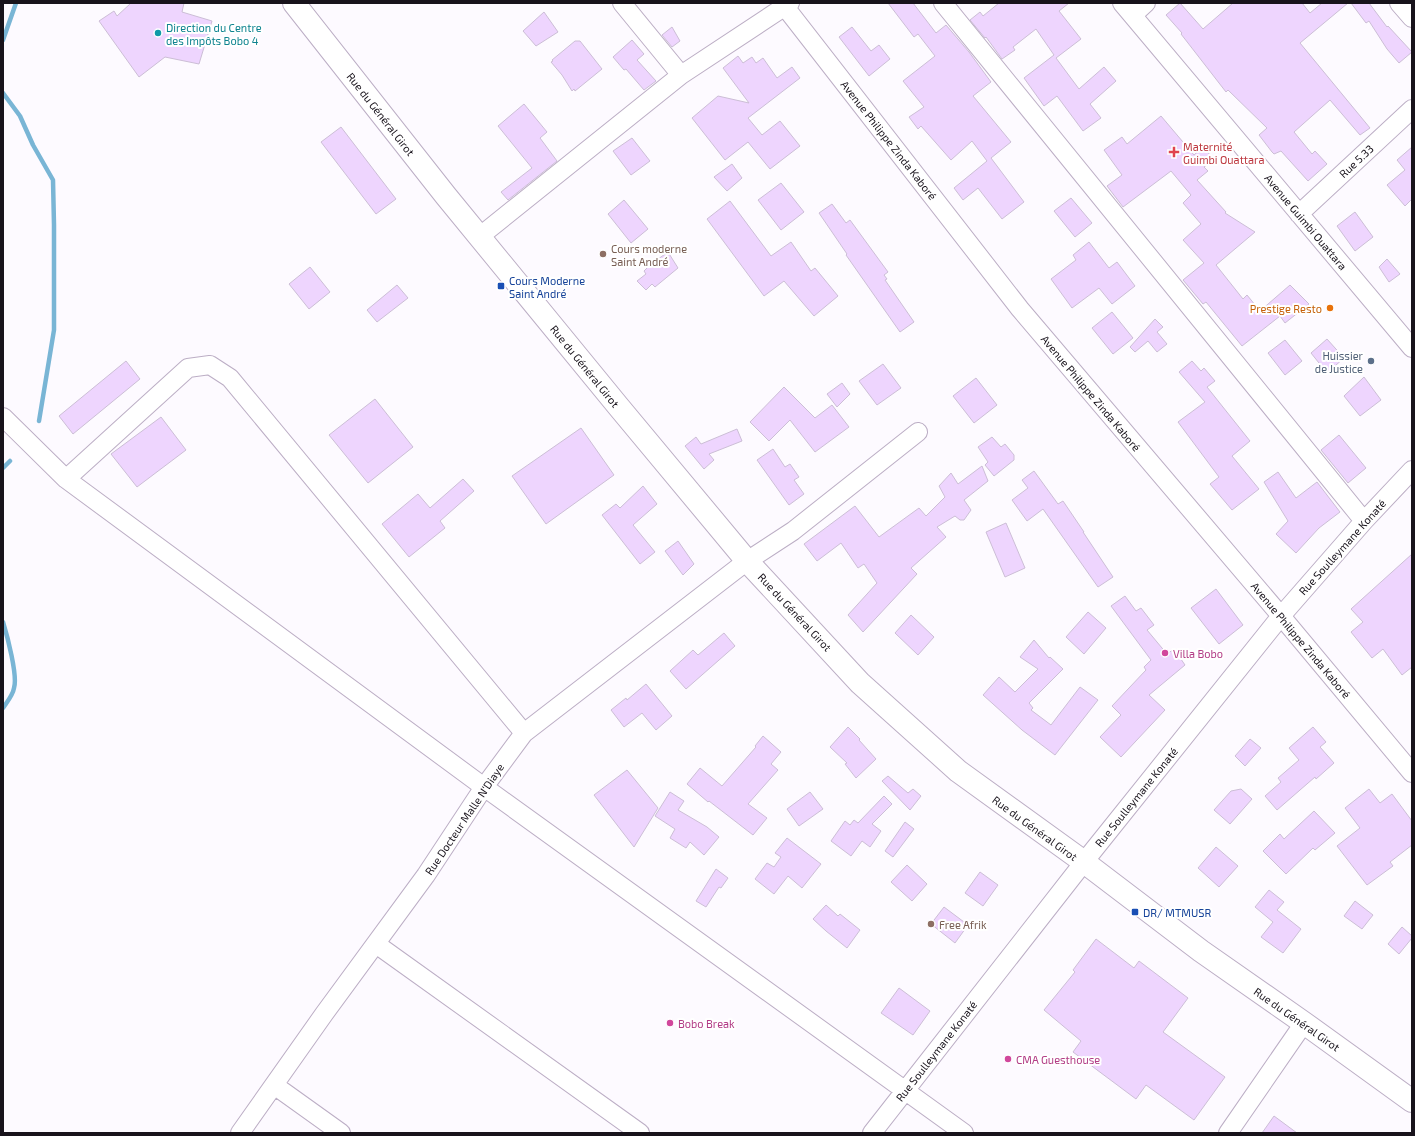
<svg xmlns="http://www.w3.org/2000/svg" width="1415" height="1136" viewBox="0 0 1415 1136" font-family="'Exo 2',sans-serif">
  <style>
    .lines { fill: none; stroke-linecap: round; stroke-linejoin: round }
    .stream { stroke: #79b5d5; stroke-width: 4.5 }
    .building { fill: #eed5fe; stroke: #ccbed6 }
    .minor-casing { stroke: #bcaec5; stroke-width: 20 }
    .highway-casing { stroke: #bcaec5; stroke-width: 24 }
    .minor { stroke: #fff; stroke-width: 18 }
    .highway { stroke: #fff; stroke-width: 22 }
    .culture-dot { fill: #0f9aa8; stroke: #fff; stroke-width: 1.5 }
    .health-dot { fill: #e0444e; stroke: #fff; stroke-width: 1.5 }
    .education-dot { fill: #8d6e63; stroke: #fff; stroke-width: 1.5 }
    .transit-dot { fill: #1a4fb4; stroke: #fff; stroke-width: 1.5 }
    .food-dot { fill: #e8710a; stroke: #fff; stroke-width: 1.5 }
    .service-dot { fill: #5c6f8a; stroke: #fff; stroke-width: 1.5 }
    .hotel-dot { fill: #d1479c; stroke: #fff; stroke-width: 1.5 }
    .labels { text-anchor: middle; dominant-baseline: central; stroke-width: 4; stroke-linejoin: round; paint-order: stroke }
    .culture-label { font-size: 11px; fill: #0d838f; stroke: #fff; text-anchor: start }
    .street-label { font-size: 11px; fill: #18131b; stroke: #fff }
    .health-label { font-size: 11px; fill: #be3a42; stroke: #fff; text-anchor: start }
    .education-label { font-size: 11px; fill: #785e54; stroke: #fff; text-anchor: start }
    .transit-label { font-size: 11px; fill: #164399; stroke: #fff; text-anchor: start }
    .food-label { font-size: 11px; fill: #c56008; stroke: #fff; text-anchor: end }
    .service-label { font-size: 11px; fill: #4e5e75; stroke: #fff; text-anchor: end }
    .hotel-label { font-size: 11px; fill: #b23c85; stroke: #fff; text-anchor: start }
  </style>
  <rect width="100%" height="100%" fill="#fdfaff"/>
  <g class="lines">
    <path class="stream" d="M3,40L16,3
      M3,93L20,116L33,145L53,180L54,225V330L39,421
      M3,468L10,461
      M3,622C7,635 18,676 14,688C13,695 7,702 3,708"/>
  </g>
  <path class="building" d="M131,3H184L182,12L212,21L199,64L165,57L139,77L99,21L114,11L117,16Z
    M888,3H913L936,33L946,25L969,52L991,82L973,96L1011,142L991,158L1024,202L1002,219L978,188L963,200L954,188L987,161L972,141L951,160L921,126L918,129L909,117L924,107L903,81L935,56L918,34L914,37Z
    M999,3H1069L1059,11L1081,39L1056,58L1079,89L1104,67L1116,81L1090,104L1101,118L1083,131L1057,96L1044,106L1024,78L1054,55L1036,29L1013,47L1015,50L1002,59L986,37L985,38L970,20L980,12L983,16Z
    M1180,3L1203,29L1233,3H1302L1310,13L1322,3H1348L1300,43L1370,128L1360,135L1330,100L1294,132L1312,154L1315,151L1327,164L1308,181L1281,151L1274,154L1272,152L1259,135L1267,128L1228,90L1226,92L1181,34L1182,33L1166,15Z
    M1351,3H1369L1387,27L1388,26L1412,52L1399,63L1387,49L1369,21L1366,23Z
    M544,12L558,32L536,46L523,31Z
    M672,27L680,41L672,47L662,35Z
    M852,27L871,51L879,45L890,59L869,76L839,37Z
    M632,40L644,54L637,60L656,81L644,90L626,69L624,70L613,57Z
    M575,41H580L602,69L575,91L574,89L572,91L562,75L551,62L553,61L552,60Z
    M738,56L743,63L752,57L756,63L763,58L777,78L792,67L800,78L748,118L762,135L780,121L800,146L770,169L748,142L725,160L692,118L718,96L749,103L723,68Z
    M524,104L547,132L540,138L557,161L508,200L501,192L532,168L498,126Z
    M1161,116L1194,155L1204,146L1213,160L1204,167L1208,171L1197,180L1226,212L1225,213L1255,232L1216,265L1243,299L1247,295L1260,311L1290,285L1309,304L1285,323L1280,316L1242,346L1206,302L1203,304L1183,280L1204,263L1183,240L1201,224L1183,203L1191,195L1171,171L1123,207L1107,186L1122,175L1104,150L1122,137L1127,144Z
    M341,127L396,199L376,214L321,142Z
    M632,138L650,161L631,175L613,151Z
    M1412,147V199L1405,206L1387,185L1405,170L1397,160Z
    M732,164L742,178L727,191L714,177Z
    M781,183L804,212L781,230L758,200Z
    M1071,198L1092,223L1075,237L1054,211Z
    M624,200L648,229L631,243L608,214Z
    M730,201L771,256L791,242L811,271L815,268L838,296L814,316L784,281L764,296L707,219Z
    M832,204L846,223L850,220L888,272L884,275L887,279L885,280L914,322L900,332L846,255L847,254L819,213Z
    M1355,212L1373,237L1355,251L1337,226Z
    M1089,242L1109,268L1117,262L1135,286L1112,304L1099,288L1072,308L1051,279L1076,260L1073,255Z
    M668,252L678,268L655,287L652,284L646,290L637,281L646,274L644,271L651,264Z
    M1387,259L1400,274L1389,282L1379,267Z
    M310,267L330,292L309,309L289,284Z
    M397,285L408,298L377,322L367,310Z
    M1112,312L1133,338L1113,354L1092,328Z
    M1155,319L1163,327L1157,332L1167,344L1157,352L1148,341L1135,352L1130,347Z
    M1327,339L1344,358L1327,373L1311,353Z
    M1285,340L1302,361L1285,375L1268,353Z
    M126,361L140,379L73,434L59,416Z
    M1192,361L1201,371L1204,368L1215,381L1207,387L1250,441L1232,456L1259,489L1232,510L1210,484L1219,477L1178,422L1205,402L1179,372Z
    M883,364L901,388L877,405L859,381Z
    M1364,377L1381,400L1360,416L1344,396Z
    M976,378L997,405L974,423L953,396Z
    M842,383L850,394L837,407L827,394Z
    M784,387L815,418L832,405L849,427L815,452L790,420L769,441L750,422Z
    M375,399L413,447L368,483L329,435Z
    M161,417L186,450L137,487L111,454Z
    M581,428L614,475L546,524L512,476Z
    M737,429L742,441L709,454L714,460L704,469L685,446L696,437L701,444Z
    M1339,435L1366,468L1348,483L1321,450Z
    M992,437L1001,447L1005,444L1014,455V460L994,476L985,465L988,462L978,447Z
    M773,449L785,467L790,464L799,477L794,480L804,494L789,505L757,460Z
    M982,466L988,481L964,500L971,510L964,520H960L955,516L937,527L946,537L911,568L917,574L863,632L848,615L877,583L864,564L858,568L841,543L817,561L804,544L855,506L879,537L919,508L926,516L945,497L939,486L951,473L958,484Z
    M1034,471L1058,504L1063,501L1084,532H1083L1113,577L1098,587L1043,509L1027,521L1012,500L1028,488L1022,480Z
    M1278,472L1296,498L1317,482L1340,512L1319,528L1296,553L1276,534L1288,521L1264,482Z
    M463,479L474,491L440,521L445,528L409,557L382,524L418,494L430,508Z
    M643,486L657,504L633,525L655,552L640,564L602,515L616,504L620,508Z
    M1006,523L1025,568L1005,577L986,532Z
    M678,541L694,564L683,575L665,551Z
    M1412,554V667L1402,675L1383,649L1372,658L1351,632L1363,622L1351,609Z
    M1216,589L1243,625L1219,644L1191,608Z
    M1125,596L1136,611L1141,608L1154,625L1147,630L1167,654L1174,649L1185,665L1149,695L1165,710L1121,757L1100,737L1121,715L1112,706L1146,670L1144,667L1151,660L1111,606Z
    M1088,612L1106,628L1084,654L1066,637Z
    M911,615L934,637L918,655L895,633Z
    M724,633L735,646L686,689L670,671L693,650L698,655Z
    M1034,640L1049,658L1050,657L1063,669L1029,703L1033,708L1031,710L1051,725L1080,687L1098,700L1055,755L1022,730L983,695L999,677L1015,692L1038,669L1020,657Z
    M646,684L672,716L656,730L642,713L624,727L611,710L626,698L627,700Z
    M848,727L860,739L859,740L876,759L856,778L845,764L847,763L830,747Z
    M1313,727L1326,742L1320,747L1334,763L1316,779L1315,777L1277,810L1265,796L1281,782L1278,778L1299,760L1289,748Z
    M763,736L781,752L771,764L778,770L748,804L767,818L753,835L709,801L708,802L687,784L700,768L722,786L756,747L755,746Z
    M1250,739L1261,748L1245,766L1235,756Z
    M627,770L658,808L634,847L594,795Z
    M888,776L908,793L913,789L921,796L910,810L882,781Z
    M1241,789L1252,799L1230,824L1214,810L1231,791Z
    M1369,789L1380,803L1392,794L1412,821V845L1390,862L1393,866L1367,885L1337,846L1360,828L1345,808Z
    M670,792L684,801L678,810L707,827L719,837L704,855L690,842L686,848L670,838L675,829L655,816Z
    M810,792L823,809L799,826L787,809Z
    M884,796L892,804L872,824L881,831L870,847L862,841L851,856L831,841L845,821L850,825L854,820L858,823Z
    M1314,811L1335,833L1315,850L1313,848L1286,874L1263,851L1280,834L1284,839Z
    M905,822L914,829L893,857L885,851Z
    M787,838L821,864L802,888L788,876L774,894L755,879L767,863L774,867L781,857L775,853Z
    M1216,847L1238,866L1219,887L1198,868Z
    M907,865L927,884L912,901L891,882Z
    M716,869L728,878L721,888L719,887L706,907L696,901Z
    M980,872L998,885L983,906L965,893Z
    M1269,890L1284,902L1277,910L1301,929L1283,953L1261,937L1273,922L1255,907Z
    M1355,901L1373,915L1362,929L1344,916Z
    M826,905L838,916L840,914L860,930L847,948L826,931L813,919Z
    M944,907L968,925L955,943L931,924Z
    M1402,927L1412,936V938L1399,954L1388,944Z
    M1096,939L1134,968L1139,961L1188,998L1163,1032L1225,1077L1194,1120L1146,1085L1136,1099L1073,1052L1081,1041L1044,1010L1075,972L1073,970Z
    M899,988L930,1011L913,1035L881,1013Z
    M1274,1116L1297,1133H1262Z"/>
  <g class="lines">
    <g class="minor-casing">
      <path id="minor" d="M622,3L681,75
        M782,3L1020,309L1281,616L1412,773
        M943,3L1364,521
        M1122,3L1412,348
        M1399,3L1412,18
        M1133,15L1146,3
        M1299,214L1412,109
        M479,237L681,75L790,3
        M3,417L66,479L484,787L964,1133
        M66,479L188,368L210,365L230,378L524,733
        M376,944L640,1133
        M274,1085L341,1133
        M240,1133L324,1014L426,875L484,787L524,733L747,561L793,531L918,432
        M872,1133L1084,862L1281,616L1364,521L1412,470
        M1228,1133L1304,1023"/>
    </g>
    <g class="highway-casing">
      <path id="highway" d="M294,3L446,196L618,406L747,561L860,683L958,771L1084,862L1201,951L1304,1023L1412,1101"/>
    </g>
    <use href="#minor" class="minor"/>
    <use href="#highway" class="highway"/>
  </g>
  <circle class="culture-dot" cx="158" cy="33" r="4"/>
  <path class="health-dot" d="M1172 146h4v4h4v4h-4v4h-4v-4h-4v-4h4z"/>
  <g class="education-dot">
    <circle cx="603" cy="254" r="4"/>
    <circle cx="931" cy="924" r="4"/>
  </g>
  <g class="transit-dot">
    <rect x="497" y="282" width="8" height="8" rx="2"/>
    <rect x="1131" y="908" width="8" height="8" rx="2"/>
  </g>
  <circle class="food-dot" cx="1330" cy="308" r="4"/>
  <circle class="service-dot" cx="1371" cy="361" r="4"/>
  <g class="hotel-dot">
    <circle cx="1165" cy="653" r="4"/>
    <circle cx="670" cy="1023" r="4"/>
    <circle cx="1008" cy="1059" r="4"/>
  </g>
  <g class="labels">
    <g class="culture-label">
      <text x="166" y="27">Direction du Centre<tspan x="166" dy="13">des Impôts Bobo 4</tspan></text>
    </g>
    <g class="street-label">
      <text transform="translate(381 114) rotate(52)">Rue du Général Girot</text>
      <text transform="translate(889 140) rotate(52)">Avenue Philippe Zinda Kaboré</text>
      <text transform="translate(1356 161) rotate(-43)">Rue 5.33</text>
      <text transform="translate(1306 222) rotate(50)">Avenue Guimbi Ouattara</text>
      <text transform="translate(585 366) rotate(51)">Rue du Général Girot</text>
      <text transform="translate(1091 393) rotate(50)">Avenue Philippe Zinda Kaboré</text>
      <text transform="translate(1342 547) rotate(-48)">Rue Soulleymane Konaté</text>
      <text transform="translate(795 612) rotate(47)">Rue du Général Girot</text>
      <text transform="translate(1301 640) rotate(50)">Avenue Philippe Zinda Kaboré</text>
      <text transform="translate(1136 797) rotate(-51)">Rue Soulleymane Konaté</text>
      <text transform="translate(464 819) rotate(-56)">Rue Docteur Malle N'Diaye</text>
      <text transform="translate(1035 828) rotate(36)">Rue du Général Girot</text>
      <text transform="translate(1297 1019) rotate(35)">Rue du Général Girot</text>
      <text transform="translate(936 1051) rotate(-52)">Rue Soulleymane Konaté</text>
    </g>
    <g class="health-label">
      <text x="1183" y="146">Maternité<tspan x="1183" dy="13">Guimbi Ouattara</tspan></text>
    </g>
    <g class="education-label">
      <text x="611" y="248">Cours moderne<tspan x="611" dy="13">Saint André</tspan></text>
      <text x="939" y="924">Free Afrik</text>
    </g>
    <g class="transit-label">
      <text x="509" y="280">Cours Moderne<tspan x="509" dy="13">Saint André</tspan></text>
      <text x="1143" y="912">DR/ MTMUSR</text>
    </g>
    <g class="food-label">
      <text x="1322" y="308">Prestige Resto</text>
    </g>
    <g class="service-label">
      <text x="1363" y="355">Huissier<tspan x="1363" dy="13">de Justice</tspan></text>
    </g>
    <g class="hotel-label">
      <text x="1173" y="653">Villa Bobo</text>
      <text x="678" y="1023">Bobo Break</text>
      <text x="1016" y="1059">CMA Guesthouse</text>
    </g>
  </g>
  <rect width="1415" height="1136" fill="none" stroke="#18131b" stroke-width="8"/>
</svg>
